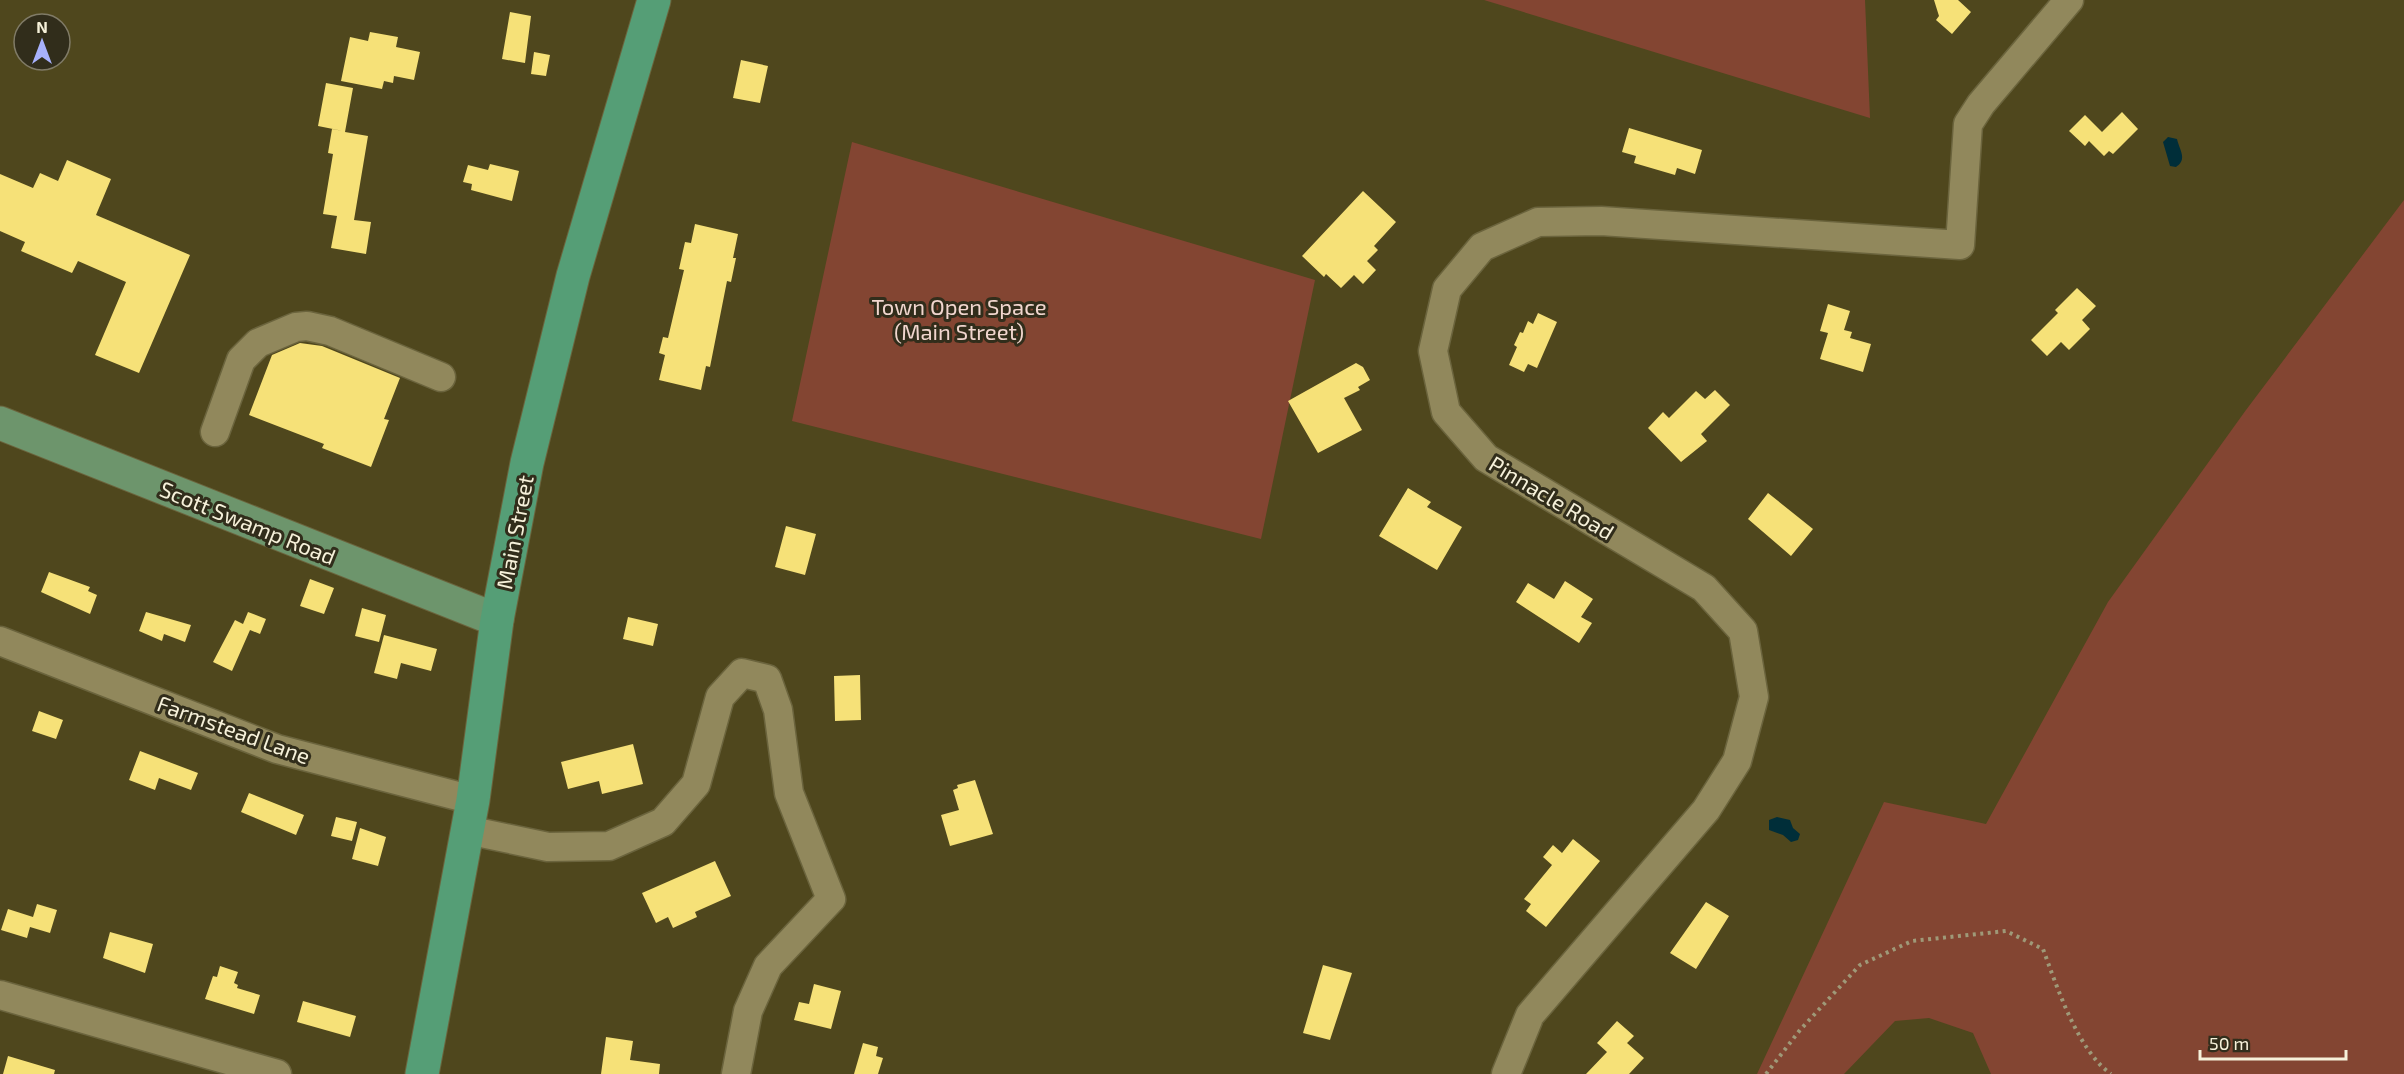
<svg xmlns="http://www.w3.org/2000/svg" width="2404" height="1074" viewBox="0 0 2404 1074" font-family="'Exo 2',sans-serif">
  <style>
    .green { fill: #834532 }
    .water { fill: #002e39 }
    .building { fill: #f6e178 }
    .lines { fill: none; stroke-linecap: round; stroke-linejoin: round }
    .minor-casing { stroke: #6b643d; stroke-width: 31 }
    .major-casing { stroke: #6b643d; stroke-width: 35 }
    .highway-casing { stroke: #6b643d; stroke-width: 35 }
    .path { stroke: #9f9978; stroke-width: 4; stroke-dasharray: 3 4.5; stroke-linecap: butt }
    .minor { stroke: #91885c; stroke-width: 28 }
    .major { stroke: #6d956c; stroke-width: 33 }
    .highway { stroke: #559e76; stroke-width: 33 }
    .labels { text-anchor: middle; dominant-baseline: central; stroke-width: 6; stroke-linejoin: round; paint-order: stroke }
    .park-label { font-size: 22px; fill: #f1d6ce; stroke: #312d1b }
    .street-label { font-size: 22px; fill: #f6f1da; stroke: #312d1b }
  </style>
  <rect width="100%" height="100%" fill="#4f471d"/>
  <path class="green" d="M1484,0H1865L1870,118Z
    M852,142L1315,280L1261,539L792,421Z
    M2404,200V1074H1991L1973,1033L1929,1018L1895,1021L1844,1074H1757L1884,802L1986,824L2108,602L2246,410Z"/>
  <path class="water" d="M2168,137L2177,139C2179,149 2188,159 2176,167L2170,166L2163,142Z
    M1777,817L1790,820L1793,828L1800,834L1798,840L1791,842L1783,835L1769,830V820Z"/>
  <path class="building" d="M1934,0H1958L1971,12L1952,34L1936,20L1939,16Z
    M510,12L531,16L525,63L502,59Z
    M370,32L398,37L396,47L420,52L414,80L394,76L393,83L384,81L382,89L341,81L350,37L368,41Z
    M534,52L550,55L546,76L531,74Z
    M741,60L768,66L760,103L733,98Z
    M326,83L353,88L345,132L368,136L354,220L371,222L366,254L331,248L337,216L323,214L333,154L328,153L332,129L343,131L318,126Z
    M2122,112L2138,129L2113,154L2109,151L2104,156L2089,141L2085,146L2069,131L2085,115L2102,132Z
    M1629,128L1702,150L1695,174L1677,168L1675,175L1634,163L1636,156L1622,152Z
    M67,160L111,179L96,215L190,255L139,373L95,355L126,282L78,261L72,273L21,251L25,242L0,231V174L33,188L40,173L58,181Z
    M490,164L519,171L512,201L471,190L472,184L463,182L468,165L488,170Z
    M1363,191L1396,222L1374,246L1378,250L1367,261L1376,270L1363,284L1354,275L1341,288L1326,274L1324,277L1302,256Z
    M695,224L738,234L733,258H736L731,282L727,281L710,367L706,366L701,390L659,380L665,355L659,353L663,337L668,338L684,270L679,269L685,242L691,243Z
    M2077,288L2096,306L2082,320L2090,329L2069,350L2061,342L2047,356L2031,340L2058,313L2055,310Z
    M1828,304L1850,311L1844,330L1852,332L1850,338L1871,344L1863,372L1820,359L1828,333L1820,331Z
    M1538,313L1557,322L1537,368L1528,364L1524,372L1509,365L1517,347L1514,345L1520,332L1523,333L1528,321L1533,324Z
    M300,343L322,346L400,378L384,419L389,420L371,467L322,448L324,444L249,415L272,355Z
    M1356,363L1363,367L1370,380L1358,387L1360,390L1344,398L1362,430L1318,453L1288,401Z
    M1715,390L1730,405L1701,434L1707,441L1681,462L1648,428L1663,412L1669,418L1696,391L1705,399Z
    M1408,488L1431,502L1427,507L1462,527L1437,570L1379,536Z
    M1768,493L1813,529L1791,556L1748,519Z
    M786,526L816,534L805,575L775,567Z
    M49,572L90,587L88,591L97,595L90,614L41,592Z
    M310,579L334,588L324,614L300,606Z
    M1565,581L1593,599L1581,617L1592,623L1579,643L1516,602L1528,583L1554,599Z
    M362,608L386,615L379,642L355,636Z
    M146,612L191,625L185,642L164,634L162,641L139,631Z
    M248,612L266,619L260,634L250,630L232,671L213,662L235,620L243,624Z
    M628,617L658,624L653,646L623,639Z
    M384,635L437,649L431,671L401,663L397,679L374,673Z
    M860,675L861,720L835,721L834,676Z
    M39,711L63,720L56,739L32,731Z
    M633,744L643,784L602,794L599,781L568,789L561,762Z
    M140,751L198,773L191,790L159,778L155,790L129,780Z
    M975,780L993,834L950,846L941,815L959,810L953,790L958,788L957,785Z
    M249,793L304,815L296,835L241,812Z
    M336,817L357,822L352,841L331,836Z
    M360,828L386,837L378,866L352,859Z
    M1573,839L1600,861L1546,927L1526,911L1531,904L1524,899L1552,865L1543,857L1553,845L1562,853Z
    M715,861L731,896L695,912L697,917L673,928L668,917L656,923L642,893Z
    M1706,902L1729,916L1696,969L1670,953Z
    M37,904L57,910L50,933L30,927L27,938L1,930L8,909L33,917Z
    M110,932L153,944L145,973L103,958Z
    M1323,965L1352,973L1330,1040L1303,1033Z
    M220,966L238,972L234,983L238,985L237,988L260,995L254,1014L205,999L213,976L217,977Z
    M814,984L841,991L831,1029L794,1020L799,1002L809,1004Z
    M303,1001L356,1016L350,1037L297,1022Z
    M1617,1021L1634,1036L1627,1043L1644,1058L1629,1074H1586L1607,1052L1597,1043Z
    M606,1037L633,1041L630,1060L660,1064L659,1074H601Z
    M863,1043L878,1047L876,1056L883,1058L878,1074H854Z
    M8,1056L55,1070L54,1074H3Z"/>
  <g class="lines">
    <g class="minor-casing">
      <path id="minor" d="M215,432L241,360L258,343L296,327L307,326L330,331L441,377
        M0,641L277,749L473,800
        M467,830L548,847L609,846L663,822L696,784L720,697L742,673L767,679L778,710L789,793L831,899L768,966L748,1011L736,1074
        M0,995L277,1074
        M1506,1074L1530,1015L1706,810L1737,761L1754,697L1743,631L1704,588L1486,458L1446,412L1433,351L1447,289L1482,247L1538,222L1601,221L1960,245L1968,124L1981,104L2069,0"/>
    </g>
    <g class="major-casing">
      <path id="major" d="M0,423L497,620"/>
    </g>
    <g class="highway-casing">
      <path id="highway" d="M422,1074L473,800L497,620L527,463L573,276L654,0"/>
    </g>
    <path class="path" d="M1766,1074L1800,1030L1860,965L1912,941L2006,931L2043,949C2057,987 2078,1051 2111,1074"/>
    <use href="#minor" class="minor"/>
    <use href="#major" class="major"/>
    <use href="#highway" class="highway"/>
  </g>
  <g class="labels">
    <g class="park-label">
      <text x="959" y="306">Town Open Space<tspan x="959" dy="25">(Main Street)</tspan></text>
    </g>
    <g class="street-label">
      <text transform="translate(1552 497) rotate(31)">Pinnacle Road</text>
      <text transform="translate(248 522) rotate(22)">Scott Swamp Road</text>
      <text transform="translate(514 532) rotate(-79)">Main Street</text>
      <text transform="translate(234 729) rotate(20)">Farmstead Lane</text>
    </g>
  </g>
  <g transform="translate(42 42)"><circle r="28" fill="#312d1b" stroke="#807b67" stroke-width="1.5"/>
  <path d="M0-4.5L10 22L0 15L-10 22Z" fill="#a7b1fc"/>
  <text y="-9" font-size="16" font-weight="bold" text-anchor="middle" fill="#f6f1da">N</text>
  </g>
  <path d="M2200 1050v9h146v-9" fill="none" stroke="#f6f1da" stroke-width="3"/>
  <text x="2209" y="1050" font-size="18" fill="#f6f1da" stroke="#312d1b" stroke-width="4.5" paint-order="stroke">50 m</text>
</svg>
